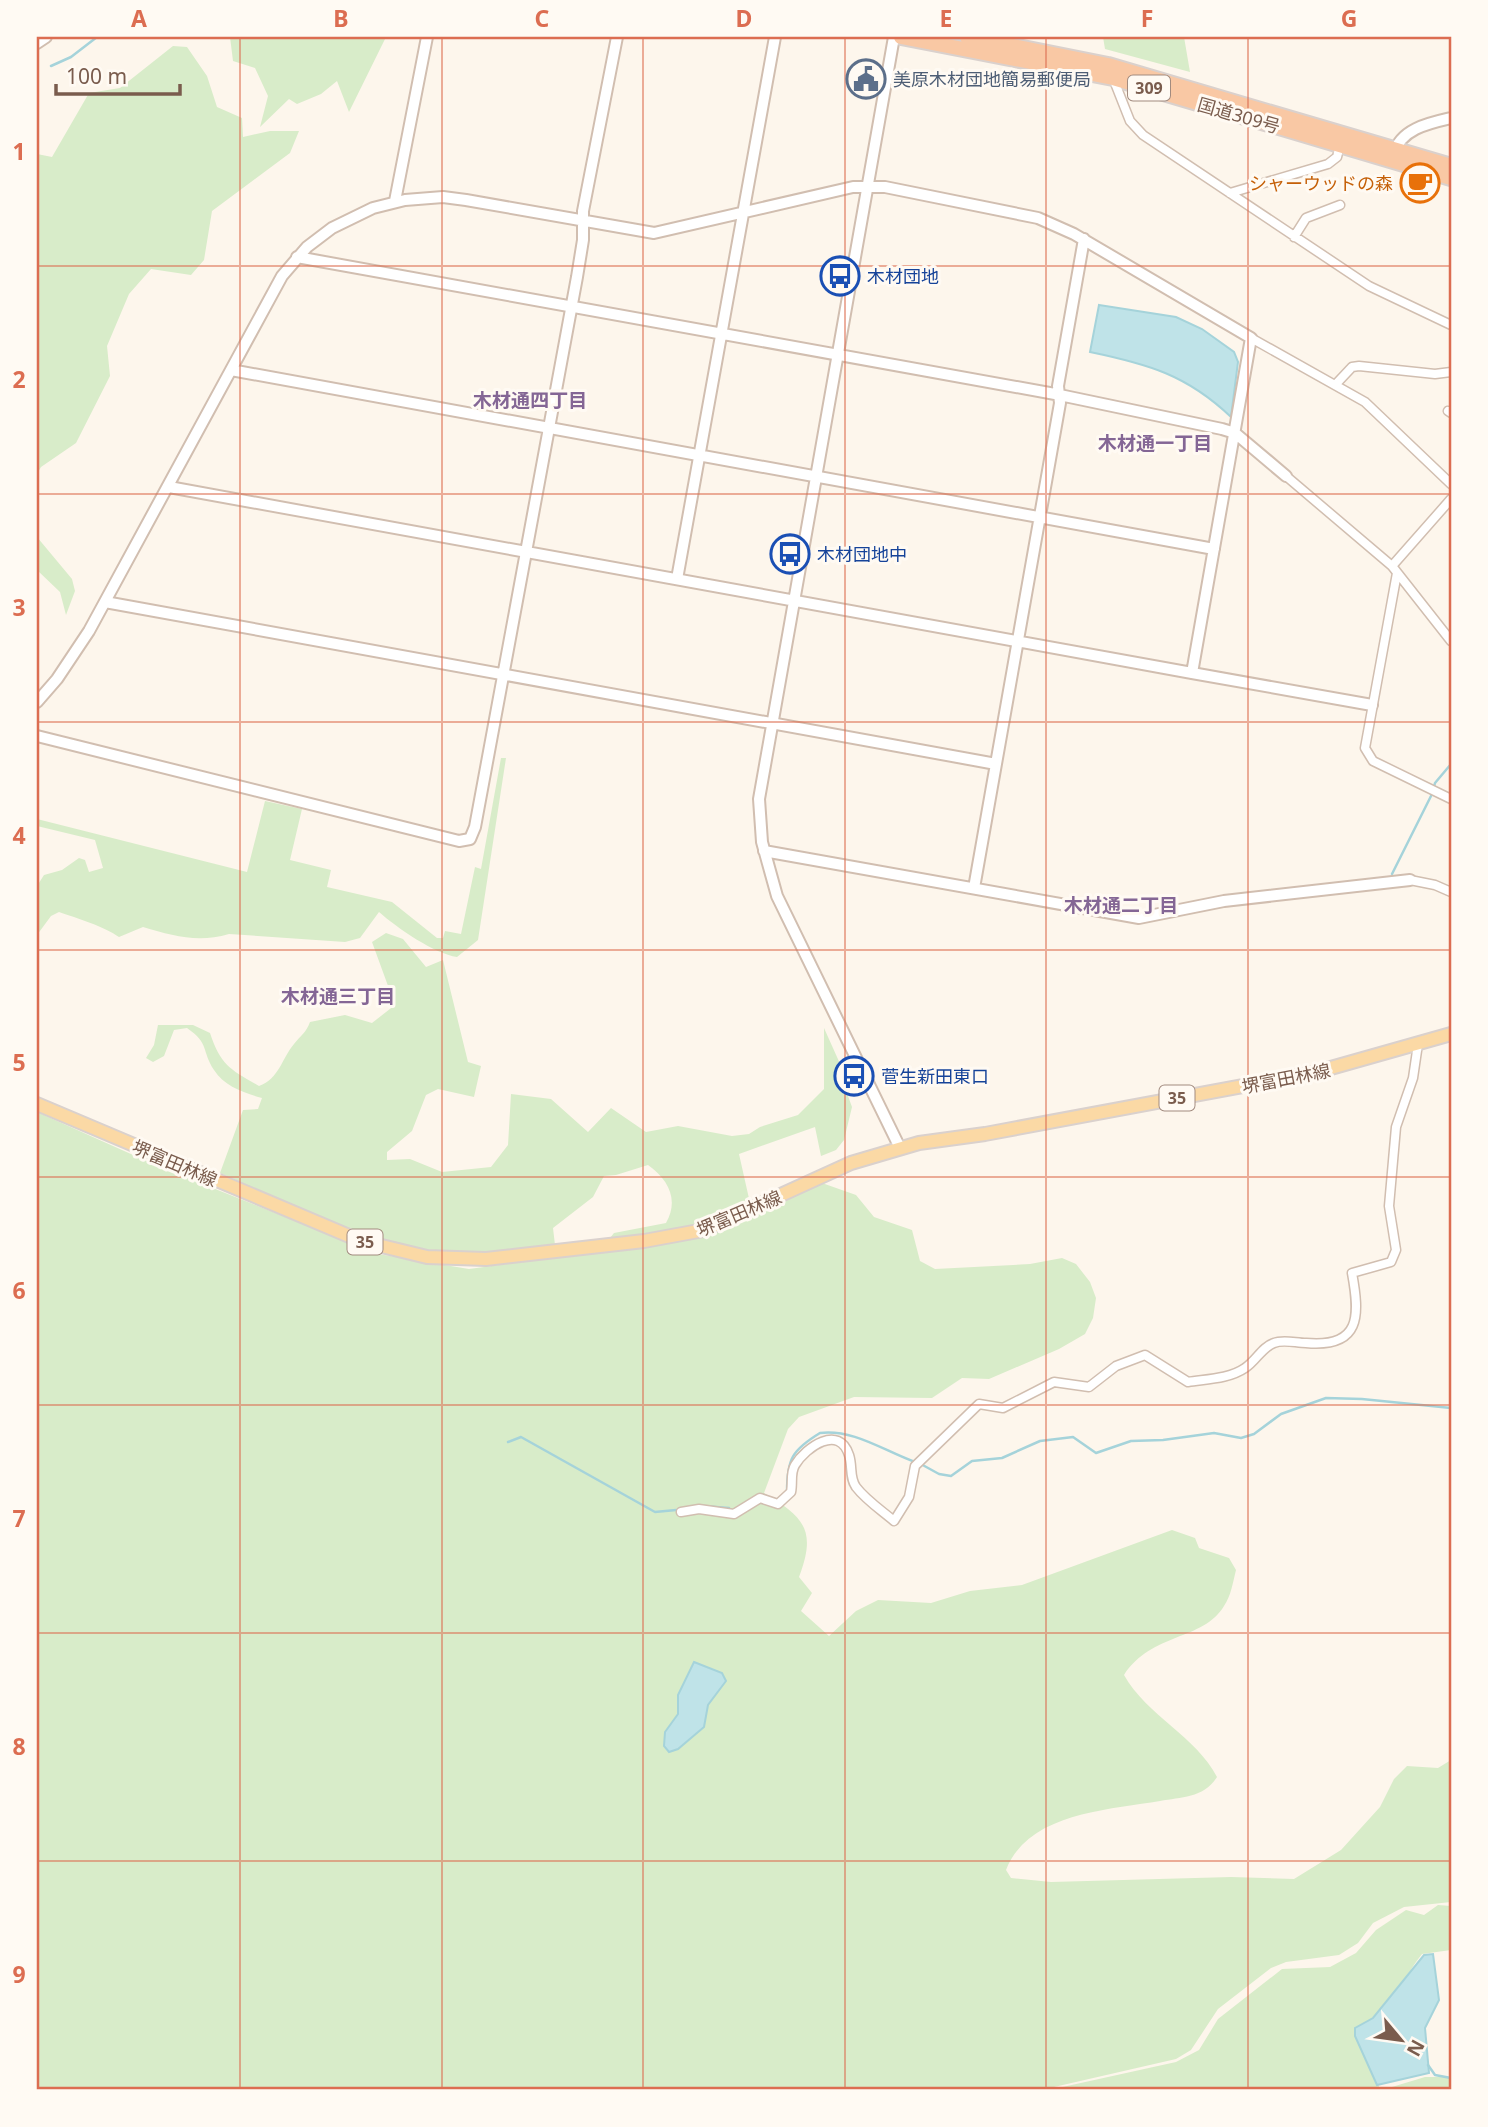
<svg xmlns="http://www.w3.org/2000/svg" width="1488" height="2127" viewBox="0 0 1488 2127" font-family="'Noto Sans','Noto Sans JP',sans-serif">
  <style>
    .green { fill: #d8ecc9 }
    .water { fill: #bfe3e8; stroke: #a5d3da; stroke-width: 2 }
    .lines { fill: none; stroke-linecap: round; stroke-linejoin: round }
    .stream { stroke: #a5d3da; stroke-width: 2.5 }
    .minor-casing { stroke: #d1beb0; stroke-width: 11 }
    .tertiary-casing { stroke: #d1beb0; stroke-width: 14 }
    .primary-casing { stroke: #dad1cd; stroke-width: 16 }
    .trunk-casing { stroke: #dad1cd; stroke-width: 18 }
    .minor { stroke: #fff; stroke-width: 8 }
    .tertiary { stroke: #fff; stroke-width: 10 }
    .primary { stroke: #fbd9a5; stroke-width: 12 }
    .trunk { stroke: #f9c8a4; stroke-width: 14 }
    .grid { fill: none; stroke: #dc6d51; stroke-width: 2; stroke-opacity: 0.55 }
    .labels { text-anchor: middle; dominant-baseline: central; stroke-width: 6; stroke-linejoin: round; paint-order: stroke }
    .shield { fill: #fffaf3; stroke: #a28b7f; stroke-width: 2 }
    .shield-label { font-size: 16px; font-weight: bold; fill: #7a5c4d }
    .service-label { font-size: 18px; fill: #4e5e75; stroke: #fffaf3; text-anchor: start }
    .street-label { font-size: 18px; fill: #7a5c4d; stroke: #fffaf3 }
    .food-label { font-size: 18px; fill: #c56008; stroke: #fffaf3; text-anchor: end }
    .transit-label { font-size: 18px; fill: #164399; stroke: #fffaf3; text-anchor: start }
    .neighbourhood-label { font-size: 19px; font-weight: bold; fill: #846695; stroke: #fffaf3 }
    .neatline { fill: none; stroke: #dc6d51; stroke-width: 2.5 }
    .grid-label { font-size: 23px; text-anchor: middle; font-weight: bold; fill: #dc6d51 }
  </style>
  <rect width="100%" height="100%" fill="#fdf6ec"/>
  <path class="green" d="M230,37H386L349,112L337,81L321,94L297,104L289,99L260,127L268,96L255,68L233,61Z
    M1103,37H1184L1190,72L1105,49Z
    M173,46L187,47L207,76L217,107L242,118L243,137L270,131H299L290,153L212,211L204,260L191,275L151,269L129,294L107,346L110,376L76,443L41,467L37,474V154L52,157L89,93L120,88Z
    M37,537L72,579L75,591L66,615L60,592L37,570Z
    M501,758H506L478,940L457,957C435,954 397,928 379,912L360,938L345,942L229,934C198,943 173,936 143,927L119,937C105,927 77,918 59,912L51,916L37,935V886L44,875L62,870L79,858L85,860L89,872L103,868L95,840L37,826V819L247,872L265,801L302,809L290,860L331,870L327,887L392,902L437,938H443L445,931L461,934L475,867L481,869Z
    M386,933L403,939L426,967L443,960L468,1062L481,1066L474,1097L438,1089L426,1095L412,1131L387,1152V1160L410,1159L442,1172L491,1167L508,1145L511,1094L551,1099L588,1132L611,1108L646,1132L678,1126L732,1136L749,1134L760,1127L798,1115L824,1089V1028L850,1086L848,1096L852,1107L844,1140L836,1150L821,1156L815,1127L739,1154L750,1203L685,1228L610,1238L614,1233L666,1223C679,1200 669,1180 648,1165L616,1175L604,1176L593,1197L553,1228L555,1245C515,1249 476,1254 437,1251C366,1246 285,1201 220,1173L243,1110L258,1109L262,1098C244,1093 224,1086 214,1070C201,1050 210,1044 187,1028L174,1030L164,1056L153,1062L146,1058L154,1045L158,1025H193L210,1033C221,1066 230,1069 259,1086C279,1079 282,1058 294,1044C301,1035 306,1033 310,1022L345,1015L372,1023L395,1005L372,942Z
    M37,1112L160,1167L378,1254L469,1269L631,1247L734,1222L822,1183L856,1195L874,1217L912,1230L920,1261L935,1269L1030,1264L1062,1258L1076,1264L1090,1282L1096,1298L1093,1318L1085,1334L1059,1349L989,1379L962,1378L932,1398L854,1397L799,1417L788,1429L764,1493C804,1517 817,1530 799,1577L812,1593L801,1611L829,1636L856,1611L878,1600L931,1603L970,1591L1022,1585L1172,1530L1195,1538L1199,1548L1229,1558L1236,1570C1233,1582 1231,1596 1224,1606C1203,1641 1152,1632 1124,1675C1147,1716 1196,1736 1217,1777C1204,1798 1181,1797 1160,1801C1107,1810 1028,1813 1006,1870L1011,1878L1051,1882L1231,1877L1294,1879L1341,1850L1380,1807L1394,1779L1407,1766L1438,1768L1451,1760V1902L1404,1907L1373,1923L1358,1943L1339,1955L1286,1962L1271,1968L1218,2009L1191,2050L1176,2059L1041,2090H37Z
    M1438,1905L1451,1906V1950L1422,1954C1405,1975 1374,2032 1371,2059C1370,2067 1378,2081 1380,2090H1049L1176,2062L1199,2050L1218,2019L1282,1969L1330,1967L1356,1953L1376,1930L1406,1910L1424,1915Z
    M1425,2077H1451V2090H1382Z"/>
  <path class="water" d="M1099,305L1176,317L1202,329L1234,352L1238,362L1231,417C1187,375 1148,364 1090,352Z
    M694,1662L722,1673L726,1681L708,1705L704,1727L678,1749L669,1752L664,1746L665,1732L678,1714V1695Z
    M1433,1954L1439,2000L1425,2028L1429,2073L1377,2085L1355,2036V2028L1373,2018L1424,1955Z"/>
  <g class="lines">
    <path class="stream" d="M51,66L71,57L97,37
      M1392,874L1432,794L1435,783L1451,764
      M508,1442L521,1437L655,1512L676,1510
      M919,1463L939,1474L951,1476L972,1461L1002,1458L1040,1441L1073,1437L1096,1453L1131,1441L1163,1440L1214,1433L1241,1438L1254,1434L1281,1414L1326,1398L1362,1399L1451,1408
      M787,1492C787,1459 792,1450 820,1433C854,1429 884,1451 915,1462
      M703,1506L729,1508
      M1428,2065L1435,2075L1451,2078"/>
    <g class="minor-casing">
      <path id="minor" d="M1113,78L1130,121L1143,135L1369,286L1451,325
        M1230,193L1328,164L1337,157L1340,145
        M1294,237L1306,218L1340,205
        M1251,338L1365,402L1451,484
        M1336,384L1352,367L1359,366L1435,374L1451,372
        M1448,411L1451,413
        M1286,476L1392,566L1451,641
        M1392,566L1451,499
        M1397,573L1365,748L1373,761L1451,799
        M1410,880L1435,885L1451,892
        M681,1512L699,1509L734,1514L760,1498L778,1504L791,1492C793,1483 790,1473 795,1465C806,1447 839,1424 849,1455C853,1467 849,1477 856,1487C866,1500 881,1510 894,1521L909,1497L915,1466L979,1404L1003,1408L1054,1382L1089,1387L1116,1366L1145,1355L1188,1382C1207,1379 1229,1379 1245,1368C1256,1361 1262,1347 1274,1343C1283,1339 1296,1343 1306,1343C1361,1348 1360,1316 1352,1273L1391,1262L1396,1250L1389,1206L1396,1127L1413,1078L1418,1044"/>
    </g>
    <g class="tertiary-casing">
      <path id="tertiary" d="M894,37L759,799L762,842L777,896L900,1148
        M37,43L46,37
        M1394,154C1400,129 1429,123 1451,118
        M395,201L427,37
        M297,257L1055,394L1222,429L1235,433L1286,476
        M231,370L1214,549
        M677,579L775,37
        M105,602L996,764
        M1192,673L1372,705
        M37,702L57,679L89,631L282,276L307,247L332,228L373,208L405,200L443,197L466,200L654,233L853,187H885L1038,218L1074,234L1251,338L1192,673L169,487
        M37,736L459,841L470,839L475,827L577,277L583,240V211L617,37
        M764,851L1139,918L1224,901L1410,880
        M974,888L1060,403L1058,386L1084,239"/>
    </g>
    <g class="primary-casing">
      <path id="primary" d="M37,1104L361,1241L427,1257L486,1259L644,1241L704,1230L851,1163L919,1143L985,1134L1313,1073L1451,1034"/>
    </g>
    <g class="trunk-casing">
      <path id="trunk" d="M901,37L1113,78L1451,178
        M967,37L1108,65L1451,166"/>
    </g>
    <use href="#minor" class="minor"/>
    <use href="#tertiary" class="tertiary"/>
    <use href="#primary" class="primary"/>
    <use href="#trunk" class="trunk"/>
  </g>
  <path class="grid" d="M240,37V2090M442,37V2090M643,37V2090M845,37V2090M1046,37V2090M1248,37V2090M37,266H1451M37,494H1451M37,722H1451M37,950H1451M37,1177H1451M37,1405H1451M37,1633H1451M37,1861H1451"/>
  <defs>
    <g id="civic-ring" transform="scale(2.0125)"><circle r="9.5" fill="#fffaf3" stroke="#5c6f8a" stroke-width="1.5"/><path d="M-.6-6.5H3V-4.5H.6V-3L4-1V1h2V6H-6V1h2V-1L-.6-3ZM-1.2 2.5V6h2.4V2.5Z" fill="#5c6f8a"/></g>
    <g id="cafe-ring" transform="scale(2.0125)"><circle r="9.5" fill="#fffaf3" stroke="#e8710a" stroke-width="1.5"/><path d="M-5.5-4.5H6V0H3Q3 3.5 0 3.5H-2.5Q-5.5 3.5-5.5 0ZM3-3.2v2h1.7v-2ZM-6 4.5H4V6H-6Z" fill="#e8710a"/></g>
    <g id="bus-ring" transform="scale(2.0125)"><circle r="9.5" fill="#fffaf3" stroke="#1a4fb4" stroke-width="1.5"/><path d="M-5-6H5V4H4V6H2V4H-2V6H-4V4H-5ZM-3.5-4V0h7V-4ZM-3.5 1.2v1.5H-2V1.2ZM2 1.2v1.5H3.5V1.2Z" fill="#1a4fb4"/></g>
  </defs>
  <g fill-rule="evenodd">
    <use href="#civic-ring" x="866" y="79"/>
    <use href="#cafe-ring" x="1420" y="183"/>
    <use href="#bus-ring" x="840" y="276"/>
    <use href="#bus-ring" x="790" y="554"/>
    <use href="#bus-ring" x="854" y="1076"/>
  </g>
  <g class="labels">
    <g class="shield">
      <rect x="1128" y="75.5" width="42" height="25" rx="5"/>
      <rect x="1159.5" y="1085.5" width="35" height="25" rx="5"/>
      <rect x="347.5" y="1229.5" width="35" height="25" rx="5"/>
    </g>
    <g class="shield-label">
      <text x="1149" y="88">309</text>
      <text x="1177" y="1098">35</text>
      <text x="365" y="1242">35</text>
    </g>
    <g class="service-label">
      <text x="893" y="79">美原木材団地簡易郵便局</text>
    </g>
    <g class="street-label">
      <text transform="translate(1239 115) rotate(16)">国道309号</text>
      <text transform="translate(1286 1078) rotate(-11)">堺富田林線</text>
      <text transform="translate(175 1163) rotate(23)">堺富田林線</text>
      <text transform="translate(739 1213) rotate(-23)">堺富田林線</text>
    </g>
    <g class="food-label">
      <text x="1393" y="183">シャーウッドの森</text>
    </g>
    <g class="transit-label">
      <text x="867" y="276">木材団地</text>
      <text x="817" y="554">木材団地中</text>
      <text x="881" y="1076">菅生新田東口</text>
    </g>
    <g class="neighbourhood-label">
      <text x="530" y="400">木材通四丁目</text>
      <text x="1155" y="443">木材通一丁目</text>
      <text x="1121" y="905">木材通二丁目</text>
      <text x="338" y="996">木材通三丁目</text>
    </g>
  </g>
  <rect width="1488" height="2127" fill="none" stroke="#fffaf3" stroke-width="77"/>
  <g transform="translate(1401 2040) rotate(119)" stroke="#fffaf3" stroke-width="5" paint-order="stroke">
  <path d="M0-5L12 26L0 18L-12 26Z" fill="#7a5c4d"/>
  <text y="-10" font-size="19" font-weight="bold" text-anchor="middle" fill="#7a5c4d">N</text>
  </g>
  <path d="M56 84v10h124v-10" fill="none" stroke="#7a5c4d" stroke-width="3.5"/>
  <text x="66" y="84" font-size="21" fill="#7a5c4d" stroke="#fffaf3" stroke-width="5" paint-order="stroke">100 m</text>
  <rect x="38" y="38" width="1412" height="2050" class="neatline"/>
  <g class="grid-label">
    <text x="139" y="27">A</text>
    <text x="341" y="27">B</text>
    <text x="542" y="27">C</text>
    <text x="744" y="27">D</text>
    <text x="946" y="27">E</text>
    <text x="1147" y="27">F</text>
    <text x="1349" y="27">G</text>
    <text x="19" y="160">1</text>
    <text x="19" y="388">2</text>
    <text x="19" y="616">3</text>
    <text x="19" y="844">4</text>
    <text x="19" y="1071">5</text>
    <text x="19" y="1299">6</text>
    <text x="19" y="1527">7</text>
    <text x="19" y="1755">8</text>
    <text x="19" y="1983">9</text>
  </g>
</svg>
